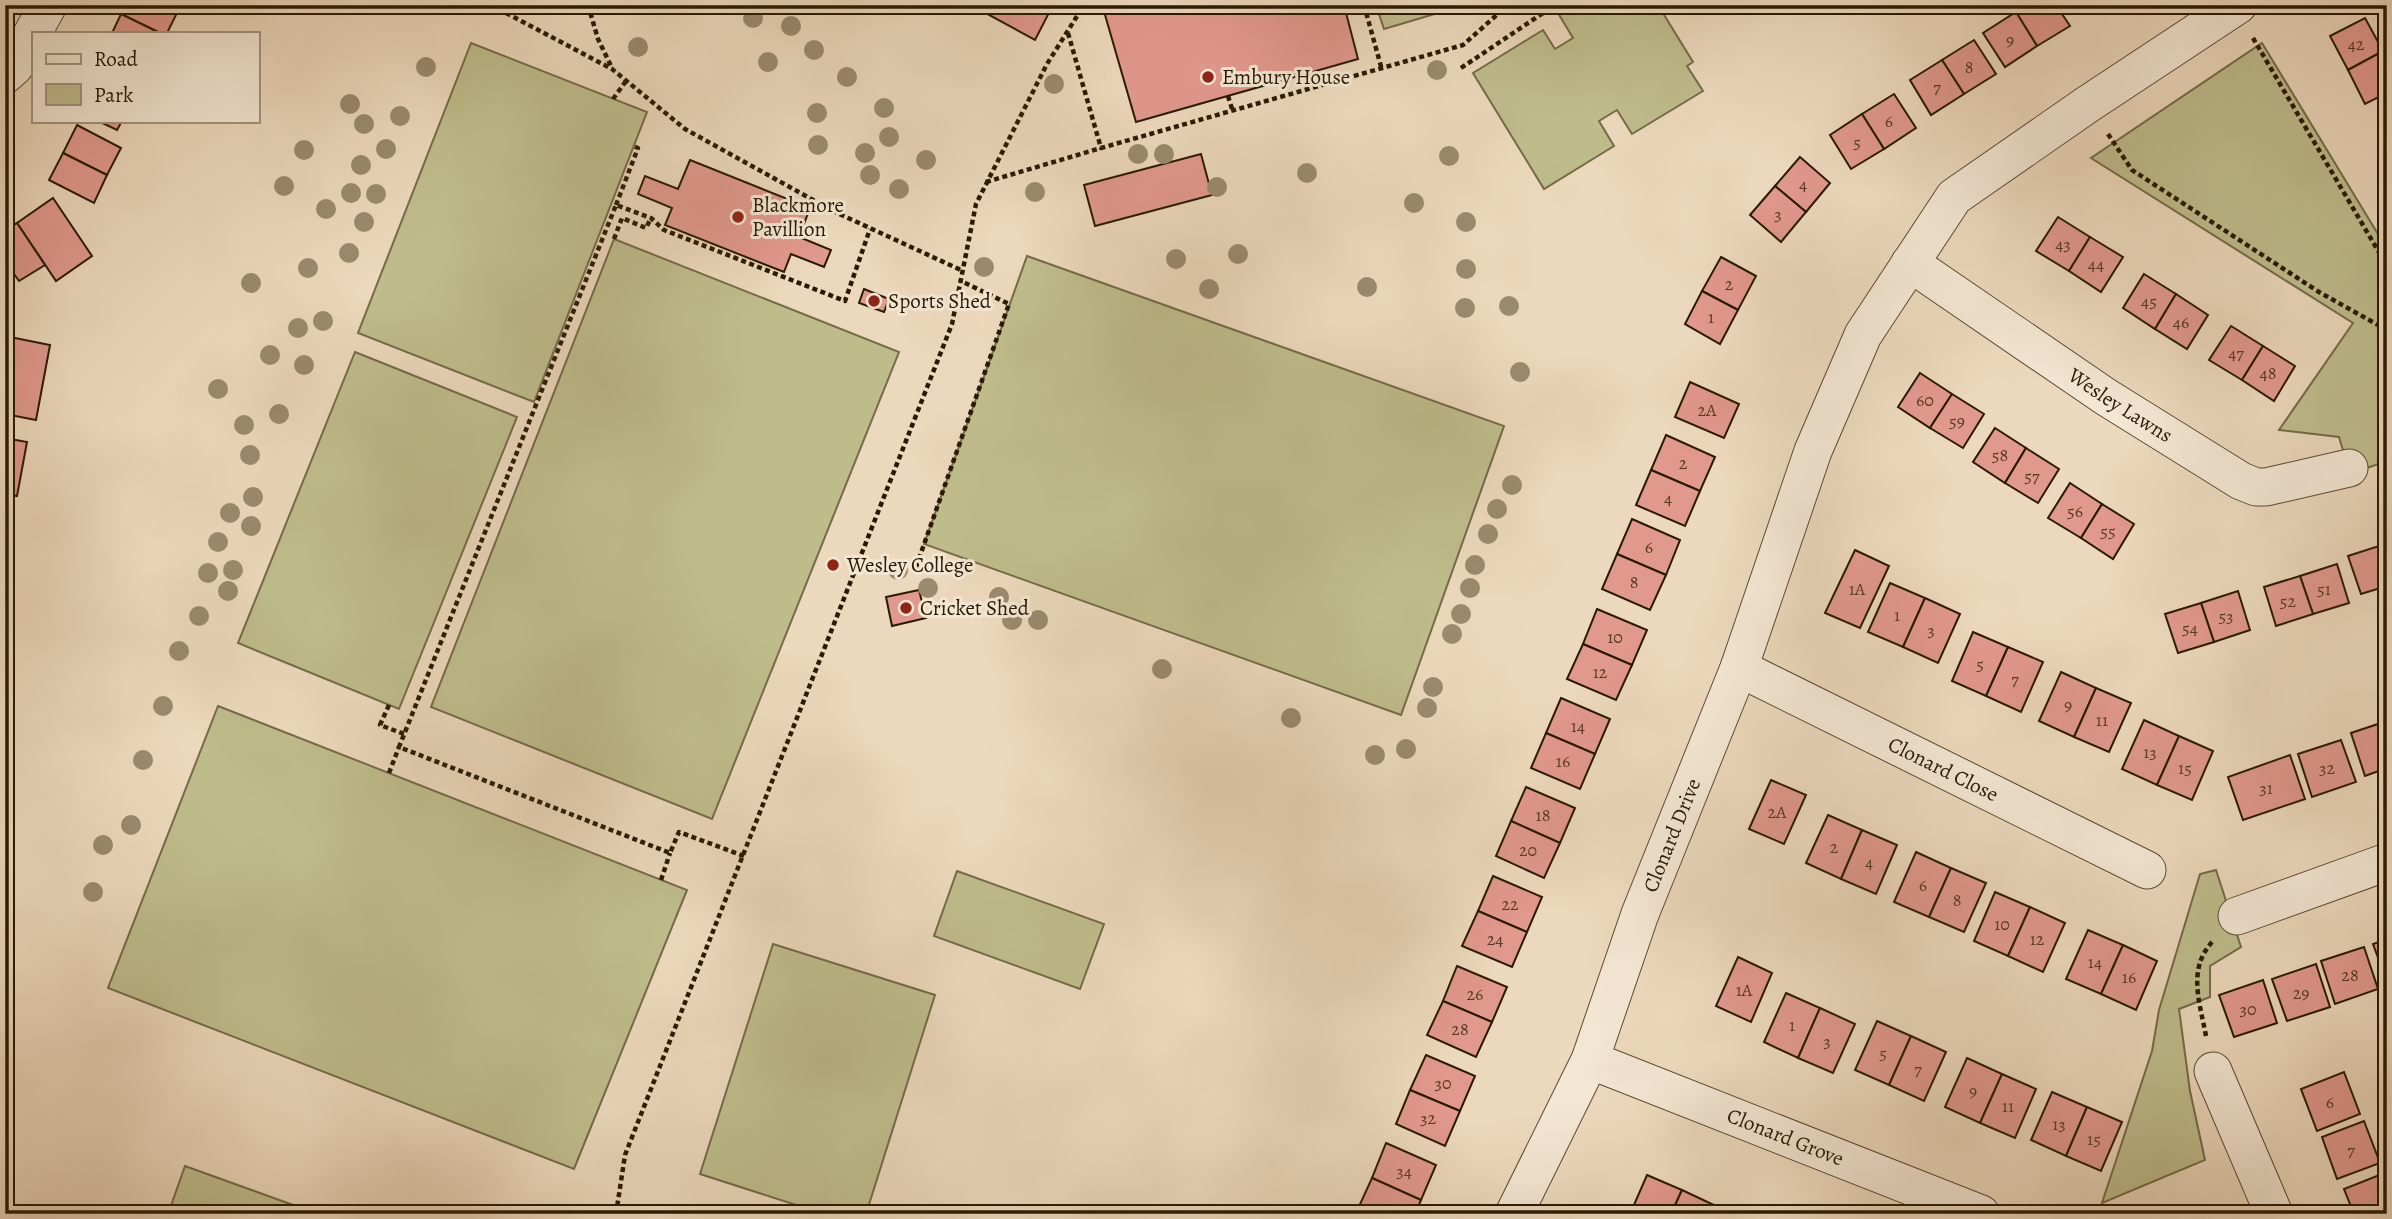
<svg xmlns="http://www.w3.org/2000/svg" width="2392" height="1219" viewBox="0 0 2392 1219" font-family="Alegreya,serif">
<rect width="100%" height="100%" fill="#ecd8bc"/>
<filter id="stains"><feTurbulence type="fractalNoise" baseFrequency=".00286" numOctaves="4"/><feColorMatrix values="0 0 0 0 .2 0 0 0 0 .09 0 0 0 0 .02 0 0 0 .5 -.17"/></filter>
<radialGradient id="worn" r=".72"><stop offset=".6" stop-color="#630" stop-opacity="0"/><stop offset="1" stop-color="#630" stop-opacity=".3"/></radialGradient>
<g fill="#bfbc8c" stroke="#746b48" stroke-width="2">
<path d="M1376,5h89l-81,24z"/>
<path d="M1569,5h89l35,57 -6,4 16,25 -71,43 -15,-24 -18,11 15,25 -70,43 -71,-116 70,-43 12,19 18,-11 -15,-25z"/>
<path d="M471,43l176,69 -113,290 -176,-69z"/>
<path d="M2262,43l125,206v212l-37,13 -11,-37 -60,-7 74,-107 -262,-165z"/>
<path d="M614,239l285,113 -187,467 -281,-112z"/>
<path d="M1027,256l477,170 -103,289 -477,-171z"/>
<path d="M355,352l162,65 -118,292 -161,-66z"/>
<path d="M218,706l469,184 -113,279 -466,-181z"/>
<path d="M2216,870l25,77 -31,19v31l-31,12 11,82 15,69 -103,43 50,-152 7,-41 41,-136z"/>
<path d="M957,871l147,53 -24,65 -146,-53z"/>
<path d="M773,944l162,51 -69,219h-42l-124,-40z"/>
<path d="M185,1166l133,48h-150z"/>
</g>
<g fill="#e1988d" stroke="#291a05" stroke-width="2">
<path d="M125,5h47l7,4 -12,24h-7l-39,-19z"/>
<path d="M971,5h82l-18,35z"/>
<path d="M1112,5h232l14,54 -222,63 -33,-114z"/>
<path d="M2027,5h29l14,21 -33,20 -21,-34z"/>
<path d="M2016,12l21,34 -32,21 -22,-34z"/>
<path d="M121,14l39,19h-48z"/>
<path d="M2365,18l18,33 -35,19 -18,-34z"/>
<path d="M1974,40l22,34 -32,20 -22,-34z"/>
<path d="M2383,51l4,7v35l-22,11 -17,-34z"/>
<path d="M1942,60l22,34 -33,21 -21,-35z"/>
<path d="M1894,94l22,34 -32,21 -22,-35z"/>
<path d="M1862,114l22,35 -33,20 -21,-34z"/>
<path d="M98,121h24l-5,9z"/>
<path d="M77,125l44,23 -14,27 -44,-22z"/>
<path d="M63,153l44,22 -13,28 -45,-23z"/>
<path d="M1201,154l11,41 -117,31 -11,-41z"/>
<path d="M1800,157l30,26 -24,29 -31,-26z"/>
<path d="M690,160l120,48 -11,29 32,13 -7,17 -33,-13 -7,18 -119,-47 7,-17 -34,-14 7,-18 33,13z"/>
<path d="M1775,186l31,26 -25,30 -31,-27z"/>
<path d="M53,198l39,58 -36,25 -39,-58z"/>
<path d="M2058,217l32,20 -21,34 -33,-20z"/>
<path d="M17,223l28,42 -26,16 -14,-20v-30z"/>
<path d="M2090,237l33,20 -22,35 -32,-21z"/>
<path d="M1721,257l35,19 -18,34 -36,-19z"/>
<path d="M2144,274l32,20 -21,35 -32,-21z"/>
<path d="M864,289l25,10 -5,13 -25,-9z"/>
<path d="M1702,291l36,19 -18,34 -35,-20z"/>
<path d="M2176,294l32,21 -21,34 -32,-20z"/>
<path d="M2231,326l32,20 -21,34 -33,-20z"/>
<path d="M5,336l45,9 -14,75 -31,-6z"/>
<path d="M2263,346l32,20 -21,35 -32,-21z"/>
<path d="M1920,373l32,21 -22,34 -32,-21z"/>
<path d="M1690,382l49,22 -15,34 -49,-21z"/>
<path d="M1952,394l32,20 -21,34 -33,-20z"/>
<path d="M1995,428l31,20 -21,35 -32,-21z"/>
<path d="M1666,435l49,22 -15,34 -49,-21z"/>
<path d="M5,438l22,4 -10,54 -12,-2z"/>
<path d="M2026,448l33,21 -21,34 -33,-20z"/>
<path d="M1651,470l49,21 -15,35 -49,-21z"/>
<path d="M2070,483l32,21 -21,34 -33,-20z"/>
<path d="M2102,504l32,20 -21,35 -32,-21z"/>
<path d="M5,514l5,1 -5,23z"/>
<path d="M1632,519l48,21 -14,35 -49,-21z"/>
<path d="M2385,544l2,42 -26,8 -13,-38z"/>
<path d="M1855,550l34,16 -29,62 -35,-15z"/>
<path d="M1617,554l49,21 -16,35 -48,-21z"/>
<path d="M2337,564l12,39 -36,11 -13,-38z"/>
<path d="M2300,576l13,38 -37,12 -12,-39z"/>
<path d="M1890,583l35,15 -22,49 -35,-15z"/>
<path d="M919,590l7,28 -34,8 -6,-29z"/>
<path d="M2238,591l12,39 -36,12 -13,-39z"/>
<path d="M1925,598l35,16 -22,49 -35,-16z"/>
<path d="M2201,603l13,39 -36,11 -13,-39z"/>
<path d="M1597,609l50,21 -15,35 -49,-21z"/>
<path d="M1973,632l35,15 -22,49 -34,-15z"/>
<path d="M1583,644l49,21 -16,35 -49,-21z"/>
<path d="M2008,647l35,15 -22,50 -35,-16z"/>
<path d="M2061,672l35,16 -22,49 -35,-16z"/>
<path d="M2096,688l35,15 -22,49 -35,-15z"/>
<path d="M1561,698l49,21 -15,35 -49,-21z"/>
<path d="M2144,720l35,16 -22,49 -35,-16z"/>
<path d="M2387,721v47l-22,8 -14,-43z"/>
<path d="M1546,733l49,21 -15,35 -49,-21z"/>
<path d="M2179,736l34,15 -21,49 -35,-15z"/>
<path d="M2341,740l15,42 -44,15 -14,-43z"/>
<path d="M2290,755l15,44 -62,21 -15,-43z"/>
<path d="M1771,780l35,15 -22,49 -35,-15z"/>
<path d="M1526,787l49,21 -15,35 -49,-22z"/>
<path d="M1828,815l34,15 -21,49 -35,-16z"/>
<path d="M1511,821l49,22 -16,35 -48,-22z"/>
<path d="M1862,830l35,15 -21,49 -35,-15z"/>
<path d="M1916,852l35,16 -22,49 -35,-15z"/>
<path d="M1951,868l35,15 -22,49 -35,-15z"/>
<path d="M1493,876l49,21 -15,35 -49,-21z"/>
<path d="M1995,892l35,15 -22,49 -34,-15z"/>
<path d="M2030,907l35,16 -22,49 -35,-16z"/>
<path d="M1478,911l49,21 -15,35 -50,-21z"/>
<path d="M2088,930l35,15 -22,49 -35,-15z"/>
<path d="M2387,939v43l-14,-38z"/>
<path d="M2123,945l34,16 -21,49 -35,-16z"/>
<path d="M2364,947l14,42 -43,15 -14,-43z"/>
<path d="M1738,957l34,16 -21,49 -35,-16z"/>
<path d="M2316,964l14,43 -43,14 -15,-42z"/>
<path d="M1457,966l50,21 -15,35 -49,-21z"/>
<path d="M2263,980l14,43 -43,14 -15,-42z"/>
<path d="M1786,993l34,15 -22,50 -34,-16z"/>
<path d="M1443,1001l49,21 -16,35 -49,-22z"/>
<path d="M1820,1008l35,16 -22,49 -35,-15z"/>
<path d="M1877,1021l34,15 -22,49 -34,-15z"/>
<path d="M1911,1036l35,16 -22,49 -35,-16z"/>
<path d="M1426,1055l49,21 -15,35 -50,-21z"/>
<path d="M1967,1058l35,16 -22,49 -35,-16z"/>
<path d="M2344,1072l16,42 -43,17 -16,-42z"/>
<path d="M2002,1074l34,15 -21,49 -35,-15z"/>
<path d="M1410,1090l50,21 -15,35 -49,-22z"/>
<path d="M2052,1092l35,15 -21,49 -35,-16z"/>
<path d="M2087,1107l35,15 -21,49 -35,-15z"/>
<path d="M2364,1121l16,42 -43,16 -15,-42z"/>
<path d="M1386,1143l50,22 -15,35 -49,-22z"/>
<path d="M2387,1172v42h-33l-10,-25z"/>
<path d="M1647,1175l35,15 -11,24h-41z"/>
<path d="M1372,1178l49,22 -6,14 -59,-1z"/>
<path d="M1682,1190l34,16 -4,8h-41z"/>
</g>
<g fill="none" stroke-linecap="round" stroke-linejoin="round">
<g stroke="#5a4a33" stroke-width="39">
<g id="minor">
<path d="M5,75l9,-8 34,-62"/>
<path id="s1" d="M1910,263l196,134 135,84 15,6h10l83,-19"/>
<path id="s2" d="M1739,668l408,202"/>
<path d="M2237,916l150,-54"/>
<path id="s3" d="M1590,1060l391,154"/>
<path d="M2213,1071l61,143"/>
<path id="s4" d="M1514,1214l76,-154 50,-146 99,-246 74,-217 50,-116 91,-138 134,-93 150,-99"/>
</g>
</g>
<g stroke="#291a05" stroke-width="4.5" stroke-dasharray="5 3.5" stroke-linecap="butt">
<path d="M491,5l121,64 73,60 148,82 130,60"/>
<path d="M588,5l10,34 14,29"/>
<path d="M1364,5l18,65"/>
<path d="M1068,33l33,115 362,-103 45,-40"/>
<path d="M2253,38l134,228"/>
<path d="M1461,68l94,-63"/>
<path d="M1228,96l5,16"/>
<path d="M613,99l13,-18"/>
<path d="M2108,134l24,36 187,122 68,38"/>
<path d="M986,182l115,-34"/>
<path d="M616,205l22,-57 -5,-2"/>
<path d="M614,239l8,-21 24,10 5,-10"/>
<path d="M916,567l93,-263 -48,-23"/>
<path d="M389,705l-9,20 24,9"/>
<path d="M389,773l10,-26"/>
<path d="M744,856l-65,-24 -9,21 -271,-106 217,-542 35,13 13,12 181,71 25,-72"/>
<path d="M661,880l9,-27"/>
<path d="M2206,1036c-6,-33 -19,-66 6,-94"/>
<path d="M616,1214l9,-59 327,-831 24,-120 71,-140 37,-59"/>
</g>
<use href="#minor" stroke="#f3e6d3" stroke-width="37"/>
</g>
<g fill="#9a8a6e">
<circle cx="753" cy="18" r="10"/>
<circle cx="791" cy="26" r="10"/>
<circle cx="638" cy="47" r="10"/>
<circle cx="814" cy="50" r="10"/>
<circle cx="768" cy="62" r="10"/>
<circle cx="426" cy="67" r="10"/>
<circle cx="1437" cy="70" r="10"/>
<circle cx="847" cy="77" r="10"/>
<circle cx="1054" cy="84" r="10"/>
<circle cx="350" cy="104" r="10"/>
<circle cx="884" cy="108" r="10"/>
<circle cx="817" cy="113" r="10"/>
<circle cx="400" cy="116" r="10"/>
<circle cx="364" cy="124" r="10"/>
<circle cx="889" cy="137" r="10"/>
<circle cx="818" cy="145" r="10"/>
<circle cx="386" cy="149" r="10"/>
<circle cx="304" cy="150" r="10"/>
<circle cx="865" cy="153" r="10"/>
<circle cx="1138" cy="154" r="10"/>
<circle cx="1164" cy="154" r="10"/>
<circle cx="1449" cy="156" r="10"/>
<circle cx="926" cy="160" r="10"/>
<circle cx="361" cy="165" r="10"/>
<circle cx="1307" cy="173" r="10"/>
<circle cx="870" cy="175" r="10"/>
<circle cx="284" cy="186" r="10"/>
<circle cx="1217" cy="187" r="10"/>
<circle cx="899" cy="189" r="10"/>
<circle cx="1035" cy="192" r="10"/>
<circle cx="351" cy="193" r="10"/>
<circle cx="376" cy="194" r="10"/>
<circle cx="1414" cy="203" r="10"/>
<circle cx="326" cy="209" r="10"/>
<circle cx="364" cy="222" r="10"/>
<circle cx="1466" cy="222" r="10"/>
<circle cx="349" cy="253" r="10"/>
<circle cx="1238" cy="254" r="10"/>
<circle cx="1176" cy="259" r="10"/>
<circle cx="984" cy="267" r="10"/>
<circle cx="308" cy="268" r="10"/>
<circle cx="1466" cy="269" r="10"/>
<circle cx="251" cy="283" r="10"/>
<circle cx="1367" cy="287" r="10"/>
<circle cx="1209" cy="289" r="10"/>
<circle cx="1509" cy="306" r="10"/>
<circle cx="1465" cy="308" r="10"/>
<circle cx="323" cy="321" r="10"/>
<circle cx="298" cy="328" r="10"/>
<circle cx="270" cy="355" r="10"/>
<circle cx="304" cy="365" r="10"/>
<circle cx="1520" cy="372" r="10"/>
<circle cx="218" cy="389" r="10"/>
<circle cx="279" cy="414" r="10"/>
<circle cx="244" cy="425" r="10"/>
<circle cx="250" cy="455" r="10"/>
<circle cx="1512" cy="485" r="10"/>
<circle cx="253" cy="497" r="10"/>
<circle cx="1497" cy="509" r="10"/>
<circle cx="230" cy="513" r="10"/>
<circle cx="251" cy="526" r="10"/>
<circle cx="1488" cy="534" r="10"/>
<circle cx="218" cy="542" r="10"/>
<circle cx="1475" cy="565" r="10"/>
<circle cx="233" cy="570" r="10"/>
<circle cx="898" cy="570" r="10"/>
<circle cx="208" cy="573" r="10"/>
<circle cx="928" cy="588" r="10"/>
<circle cx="1470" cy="588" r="10"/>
<circle cx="228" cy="591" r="10"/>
<circle cx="999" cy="597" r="10"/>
<circle cx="1461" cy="614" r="10"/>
<circle cx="199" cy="616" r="10"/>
<circle cx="1012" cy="620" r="10"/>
<circle cx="1038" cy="620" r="10"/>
<circle cx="1452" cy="634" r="10"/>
<circle cx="179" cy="651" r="10"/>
<circle cx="1162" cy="669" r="10"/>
<circle cx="1433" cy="687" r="10"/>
<circle cx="163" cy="706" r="10"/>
<circle cx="1427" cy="708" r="10"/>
<circle cx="1291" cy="718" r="10"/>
<circle cx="1406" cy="749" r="10"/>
<circle cx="1375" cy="755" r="10"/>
<circle cx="143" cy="760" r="10"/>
<circle cx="131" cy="825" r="10"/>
<circle cx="103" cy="845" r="10"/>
<circle cx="93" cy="892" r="10"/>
</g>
<g fill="#8f2418" stroke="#f3e6d3" stroke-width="2.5">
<circle cx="1208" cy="77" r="7"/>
<circle cx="738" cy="217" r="7"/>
<circle cx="874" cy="301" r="7"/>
<circle cx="833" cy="565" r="7"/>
<circle cx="906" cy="608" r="7"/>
</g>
<g text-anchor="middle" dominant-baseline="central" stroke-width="6" stroke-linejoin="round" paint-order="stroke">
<g font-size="18" fill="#573a27">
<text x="2010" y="40">9</text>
<text x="2356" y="44">42</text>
<text x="1969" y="67">8</text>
<text x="1937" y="87">7</text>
<text x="1889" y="121">6</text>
<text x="1857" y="142">5</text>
<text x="1803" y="184">4</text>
<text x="1778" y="214">3</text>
<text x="2063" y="244">43</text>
<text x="2096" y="264">44</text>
<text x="1729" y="284">2</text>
<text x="2149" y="301">45</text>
<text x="1711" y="317">1</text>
<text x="2181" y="322">46</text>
<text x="2236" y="353">47</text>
<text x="2268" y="373">48</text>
<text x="1925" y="400">60</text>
<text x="1707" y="410">2A</text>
<text x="1957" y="421">59</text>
<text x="2000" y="455">58</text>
<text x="1683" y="463">2</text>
<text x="2032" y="476">57</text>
<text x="1668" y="498">4</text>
<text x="2075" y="511">56</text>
<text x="2108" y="531">55</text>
<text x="1649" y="547">6</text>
<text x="1634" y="582">8</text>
<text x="1857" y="589">1A</text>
<text x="2324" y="589">51</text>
<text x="2288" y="601">52</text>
<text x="1897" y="615">1</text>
<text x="2226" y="616">53</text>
<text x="2190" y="628">54</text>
<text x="1931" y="630">3</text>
<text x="1615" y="637">10</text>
<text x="1980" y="664">5</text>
<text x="1600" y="672">12</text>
<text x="2015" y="679">7</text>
<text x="2068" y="705">9</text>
<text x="2102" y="720">11</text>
<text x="1578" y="726">14</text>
<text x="2150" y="752">13</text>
<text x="1563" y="761">16</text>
<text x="2185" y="768">15</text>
<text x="2327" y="768">32</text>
<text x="2266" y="788">31</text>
<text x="1777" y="812">2A</text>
<text x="1543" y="815">18</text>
<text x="1834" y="847">2</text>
<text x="1528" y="850">20</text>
<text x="1869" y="862">4</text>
<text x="1923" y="885">6</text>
<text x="1957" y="900">8</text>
<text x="1510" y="904">22</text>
<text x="2002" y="924">10</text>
<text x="1495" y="939">24</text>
<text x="2037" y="939">12</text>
<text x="2095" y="962">14</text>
<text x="2350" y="975">28</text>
<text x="2129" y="977">16</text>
<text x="1744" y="990">1A</text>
<text x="2301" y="993">29</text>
<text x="1475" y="994">26</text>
<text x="2248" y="1009">30</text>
<text x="1792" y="1025">1</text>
<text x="1460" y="1029">28</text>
<text x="1827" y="1041">3</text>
<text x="1883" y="1053">5</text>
<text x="1918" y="1069">7</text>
<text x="1443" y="1083">30</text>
<text x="1973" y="1091">9</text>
<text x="2330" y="1102">6</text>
<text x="2008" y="1106">11</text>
<text x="1428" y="1118">32</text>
<text x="2059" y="1124">13</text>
<text x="2094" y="1139">15</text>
<text x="2351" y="1150">7</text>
<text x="1404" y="1171">34</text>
</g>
<g font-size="21" fill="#291a05" stroke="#f3e6d3" text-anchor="start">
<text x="1222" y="77">Embury House</text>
<text x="752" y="205">Blackmore<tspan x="752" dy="24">Pavillion</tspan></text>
<text x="888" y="301">Sports Shed</text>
<text x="847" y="565">Wesley College</text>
<text x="920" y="608">Cricket Shed</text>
</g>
<g font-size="21" fill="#291a05" stroke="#f3e6d3">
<text stroke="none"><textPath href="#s1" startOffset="254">Wesley Lawns</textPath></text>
<text stroke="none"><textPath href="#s2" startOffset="228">Clonard Close</textPath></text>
<text stroke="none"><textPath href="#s4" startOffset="411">Clonard Drive</textPath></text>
<text stroke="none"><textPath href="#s3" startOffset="210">Clonard Grove</textPath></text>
</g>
</g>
<rect width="2392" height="1219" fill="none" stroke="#ecd8bc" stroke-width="28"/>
<rect x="7" y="7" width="2378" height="1205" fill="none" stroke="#291a05" stroke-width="3.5"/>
<rect x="14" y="14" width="2364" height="1191" fill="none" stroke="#291a05" stroke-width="2"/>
<rect x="32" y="32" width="228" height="91" fill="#f3e6d3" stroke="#a29481" stroke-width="2"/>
<rect x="46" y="54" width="35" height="10" fill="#f3e6d3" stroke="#a29481" stroke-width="2"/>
<text x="94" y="66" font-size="21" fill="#291a05">Road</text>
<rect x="46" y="84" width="35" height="21" fill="#bfbc8c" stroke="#a29481" stroke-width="2"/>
<text x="94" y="102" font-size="21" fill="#291a05">Park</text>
<rect width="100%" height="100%" filter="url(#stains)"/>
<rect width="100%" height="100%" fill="url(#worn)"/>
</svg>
